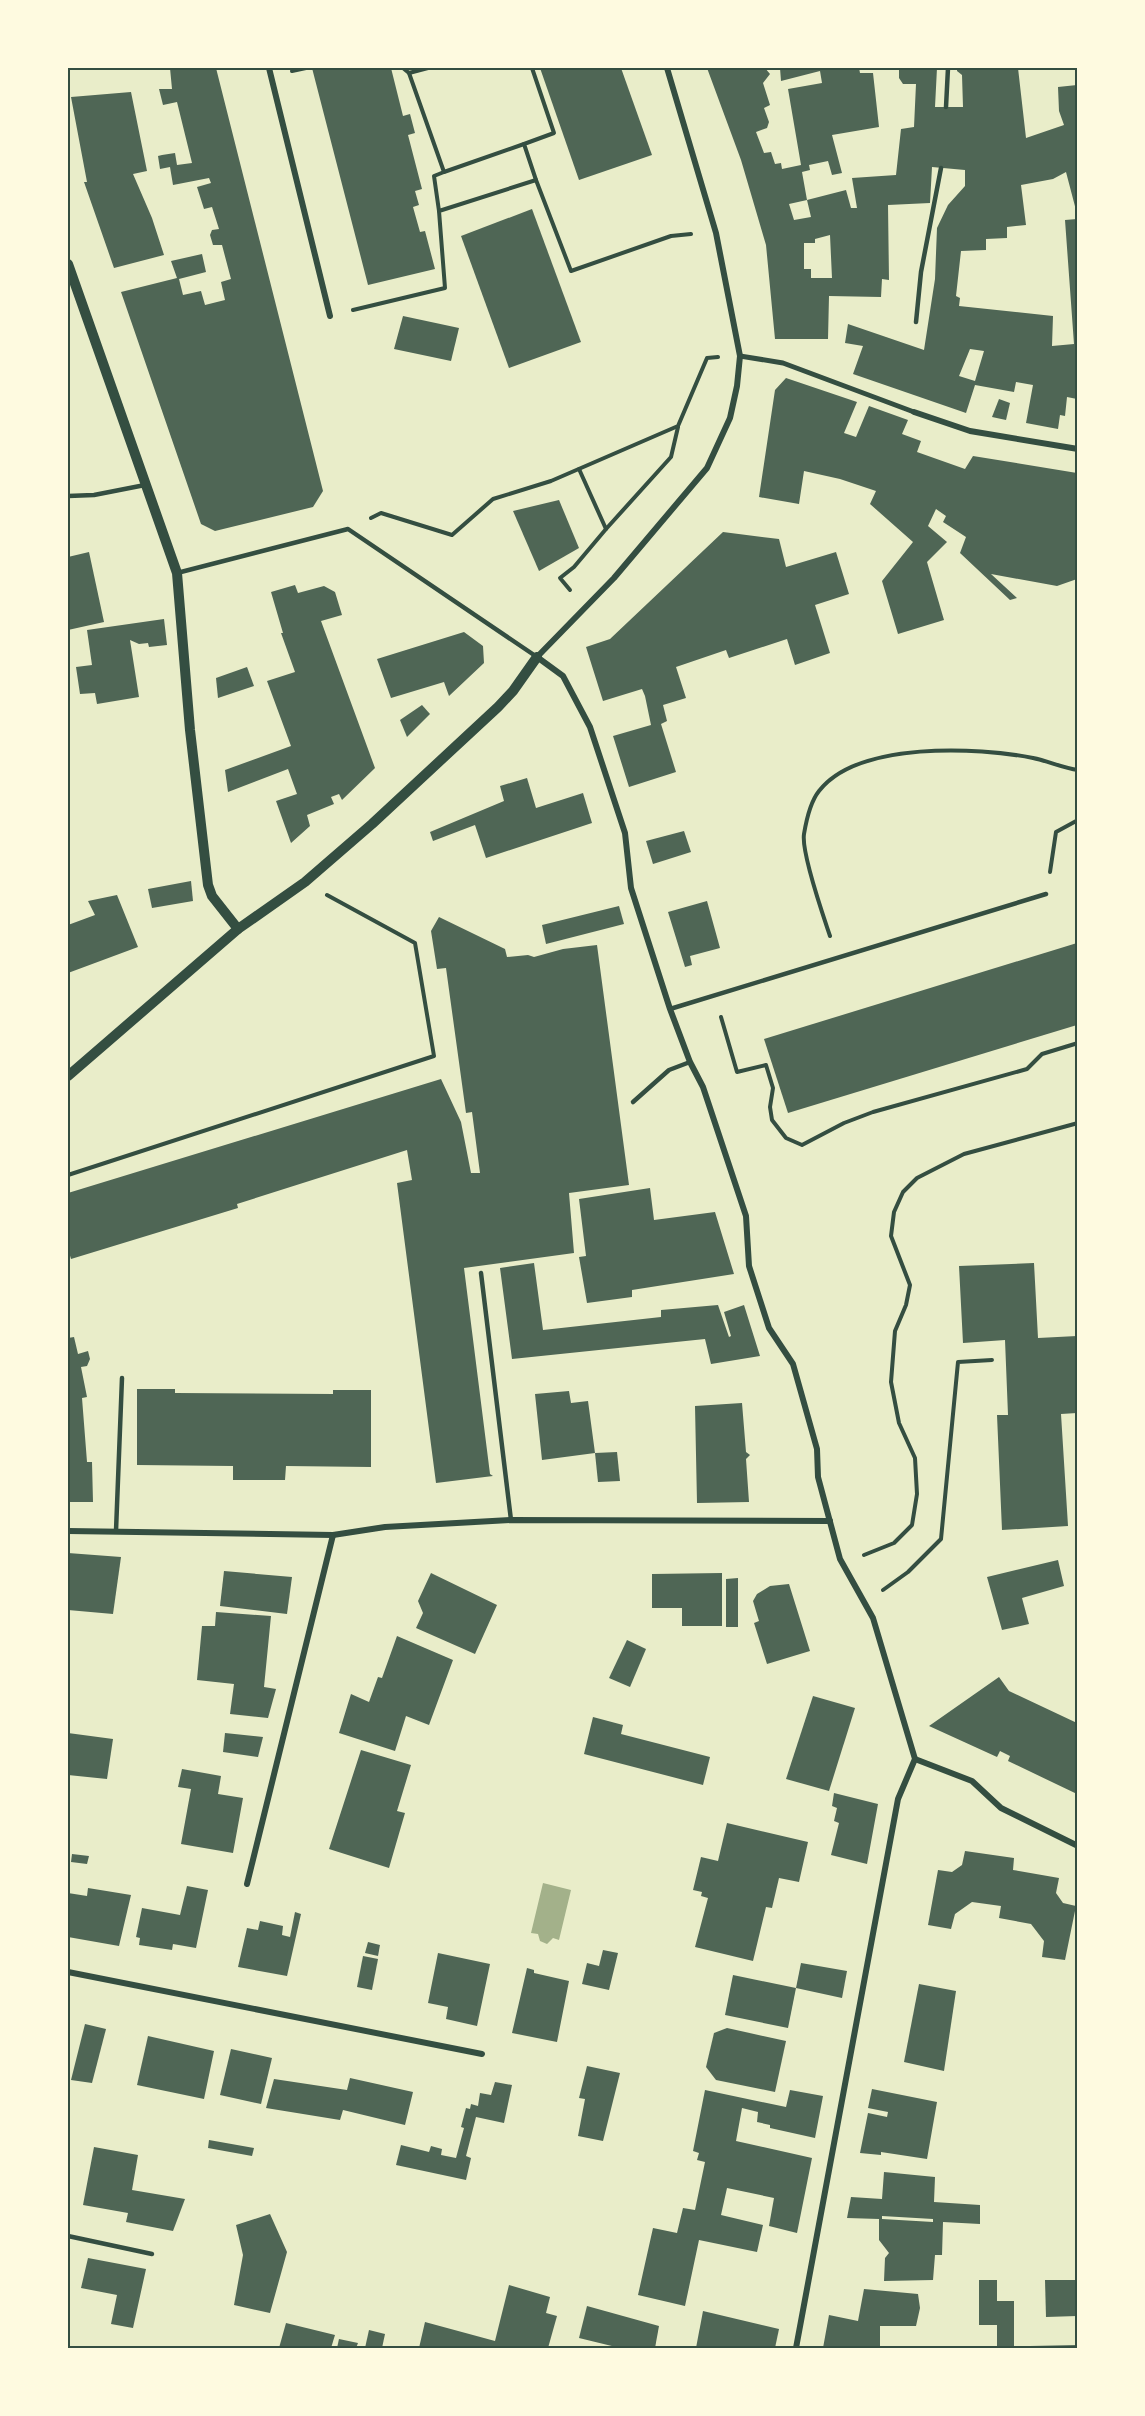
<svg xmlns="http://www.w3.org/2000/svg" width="1145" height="2416" viewBox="0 0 1145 2416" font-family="Manrope,sans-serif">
<rect width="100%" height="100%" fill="#e9edc9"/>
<path fill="#a3b18a" d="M543,1883l28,7 -12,50 -6,-2 -6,6 -7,-3 -2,-7 -7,-1z"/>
<g fill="#4f6655" fill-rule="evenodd">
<path d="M170,68h46l107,423 -10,16 -98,24 -14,-7 -80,-232 56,-14 -6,-17 31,-7 4,18 -27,7 4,16 18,-4 4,14 20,-5 -4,-18 10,-3 -9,-34h-9l-3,-10 2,-5 7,-1 -7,-22 -8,2 -7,-22 14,-4 -2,-5 -36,7 -3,-18 -10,2 -2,-13 4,-1 13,-2 2,12 15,-2 -15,-61 -14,3 -4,-16h13z"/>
<path d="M312,68h79l12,48 7,-2 5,19 -7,2 14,54 -7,2 4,14 -6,2 7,25 5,-1 10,38 -67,16z"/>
<path d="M540,68h81l31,87 -73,25z"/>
<path d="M707,68h58l5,6 -7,9 7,22 -6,3 5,14 -2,6 -11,4 8,21 7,-1 4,12 6,-1 1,6 19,-4 -13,-76 34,-6 -2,-12 -39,10 -1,-13h59v2l20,-2 1,5h13l6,54 -47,8 10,38 -10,2 -4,-14 -19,4 1,5 -8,2 5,28 39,-10 5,18h6l-5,-30 44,-3 5,-46 13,-2 2,-43h-13l-4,-6v-10h38l-2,39h28l-1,-32 -5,-4v-3h61l8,70 38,-13 -5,-14 -1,-24 19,-2v129l-11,-42 -13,7 -32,6 5,40 -19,2v11l-21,1v11l-25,1 -5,45 4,2 -1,8 94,10 -1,30 22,-2 -9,-124 12,-1v180l-10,-2 -2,19 -5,-1 -2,14 -32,-6 7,-38 -17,-3 -2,10 -39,-7 -9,28 -113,-39 10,-28 -18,-3 3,-19 76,26 11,-71 2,-51 11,-23 17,-19v-16l-33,-3 -2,36 -42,2 1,75 -7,-1 -1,18 -52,-1 -1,43h-53l-9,-94 -25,-85zM807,200l4,17 -17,3 -5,-16zM830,235l2,43h-21v-9h-7v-26h11v-4zM970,349l14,2 -9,30 -16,-5z"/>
<path d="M131,92l16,79 -14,3 19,44 12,37 -50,13 -30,-86h3l-16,-85z"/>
<path d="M532,209l49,133 -72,26 -48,-132z"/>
<path d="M403,316l56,12 -8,33 -57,-12z"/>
<path d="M786,378l71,24 -13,31 12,4 13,-31 39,14 -6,14 19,7 -4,11 48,17 8,-13 104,17v106l-20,7 -66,-12 26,24 -7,2 -50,-47 6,-16 -23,-15 3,-6 -10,-7 -8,17 19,16 -20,20 17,58 -46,14 -16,-53 31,-39 -43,-38 6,-13 -36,-12 -36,-8 -5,33 -40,-7 16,-107z"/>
<path d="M999,399l11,4 -4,17 -14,-3z"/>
<path d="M559,500l20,48 -40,23 -26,-60z"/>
<path d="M723,532l56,7 7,28 50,-15 13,42 -34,11 15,48 -35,12 -8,-26 -58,19 -3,-8 -50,17 10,31 -23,7 4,16 -6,3 15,48 -47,15 -16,-51 38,-11 -6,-29 -3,-7 -39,12 -17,-54 24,-8z"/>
<path d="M89,552l15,70 -36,8v-73z"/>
<path d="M295,585l3,8 26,-7 11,6 7,23 -21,6 54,147 -33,32 -3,-6 -8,3 3,7 -27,11 3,11 -19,17 -15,-42 21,-7 -9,-25 -60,23 -3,-22 66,-24 -24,-65 28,-9 -14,-39h2l-12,-41z"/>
<path d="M164,619l3,26 -18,2 -1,-4 -9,1 -9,-4 9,57 -42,7 -2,-11 -15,1 -4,-27 16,-2 -5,-35z"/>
<path d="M464,632l19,14 1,17 -35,33 -5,-14 -53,16 -14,-39z"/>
<path d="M247,667l7,19 -36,12 -2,-20z"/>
<path d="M422,705l8,9 -23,23 -7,-17z"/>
<path d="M527,778l9,30 47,-15 9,30 -106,35 -11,-33 -42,16 -3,-9 74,-31 -4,-15z"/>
<path d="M684,831l7,21 -38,12 -7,-23z"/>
<path d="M191,881l2,20 -41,7 -4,-19z"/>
<path d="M117,895l21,52 -70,26v-48l27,-10 -7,-14z"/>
<path d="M707,901l13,47 -30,8 2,9 -7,2 -17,-55z"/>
<path d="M619,906l5,18 -78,20 -4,-19z"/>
<path d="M439,917l66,32 2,8 21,-2 6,2 29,-8 34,-4 32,240 -60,8 5,60 -110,15 26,206 3,2 -57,7 -39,-300 15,-3 -5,-30 -170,54 1,4 -167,51 -3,-10v-56l373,-114 20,43 10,51h9l-8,-61 -6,1 -20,-145 -9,1 -6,-38z"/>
<path d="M1077,943v82l-289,88 -24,-74z"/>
<path d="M650,1188l4,32 61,-8 19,62 -102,16v7l-45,6 -8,-46 7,-1 -7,-57z"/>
<path d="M534,1263l9,67 118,-13v-7l57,-5 11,32 2,-1 -7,-24 20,-7 16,51 -49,8 -6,-25 -193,20 -12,-91z"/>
<path d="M1034,1263l4,75 39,-2v77l-16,1 7,112 -66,4 -5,-115h11l-3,-75 -42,3 -4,-77z"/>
<path d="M74,1337l4,17 10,-3 2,8 -3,7 -6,1 6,30 -5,1 5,64h5l1,40h-25v-164z"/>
<path d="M137,1389h38v4l158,1v-4h38v77l-85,-1 -1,14h-52v-14l-96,-1z"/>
<path d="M569,1391l2,12 17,-2 7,52 -53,7 -7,-66z"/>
<path d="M742,1403l4,49 4,3 -4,4 3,43 -52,1 -2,-97z"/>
<path d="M617,1452l3,29 -22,1 -3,-29z"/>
<path d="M68,1553l53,4 -8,57 -45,-4z"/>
<path d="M1058,1560l6,26 -42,12 7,26 -27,6 -15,-53z"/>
<path d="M224,1571l68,6 -5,37 -67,-8z"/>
<path d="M431,1573l66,32 -22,49 -59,-26 7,-15 -5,-12z"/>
<path d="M722,1573v53h-40v-18h-30v-34z"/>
<path d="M738,1578v49h-12v-48z"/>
<path d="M789,1584l21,67 -43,13 -13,-41 5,-2 -6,-20 4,-7 13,-8z"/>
<path d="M216,1612l55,4 -7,71 12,2 -8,29 -38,-4 4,-30 -37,-4 5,-54h13z"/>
<path d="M397,1636l56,24 -24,65 -23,-9 -11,35 -56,-18 12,-39 18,8 9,-25 4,1z"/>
<path d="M627,1640l19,9 -16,38 -21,-9z"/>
<path d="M999,1677l10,14 68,32v71l-69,-33 2,-5 -10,-5 -3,6 -68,-31z"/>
<path d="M813,1696l42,12 -26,83 -43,-12z"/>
<path d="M593,1717l30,8 -2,9 89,23 -7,28 -119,-31z"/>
<path d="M68,1733l45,6 -6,40 -39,-4z"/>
<path d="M225,1733l38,4 -5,20 -35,-5z"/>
<path d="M361,1750l50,15 -14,46 8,2 -16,55 -60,-19z"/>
<path d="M182,1769l39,7 -3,18 25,4 -10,55 -52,-9 10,-55 -13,-2z"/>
<path d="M834,1793l44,11 -11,60 -36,-9 8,-32 -5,-2 3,-13 -5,-2z"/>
<path d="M727,1823l81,19 -9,40 -20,-4 -7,30 -6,-1 -13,54 -58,-14 13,-49 -7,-2 1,-4 -9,-2 8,-33 17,4z"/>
<path d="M965,1851l49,7 -1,12 46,8 -3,15 7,10 13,3 -11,54 -23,-3 2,-16 -13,-17 -32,-6 2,-12 -29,-4 -17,12 -4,15 -23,-4 10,-55 14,2 10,-7z"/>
<path d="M72,1854l17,2 -2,8 -16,-2z"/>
<path d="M187,1886l21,4 -12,58 -23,-4 -1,6 -33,-5 1,-7 -4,-1 6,-29 38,7z"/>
<path d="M88,1888l43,7 -12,51 -51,-9v-44l19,3z"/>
<path d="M295,1912l6,2 -14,62 -49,-9 9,-39 11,2 2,-9 23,5 -1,9 8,2z"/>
<path d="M368,1942l12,3 -2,11 -13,-3z"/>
<path d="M603,1950l15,3 -9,37 -27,-6 5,-21 12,3z"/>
<path d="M438,1953l52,11 -13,62 -31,-7 2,-12 -20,-4z"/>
<path d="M363,1956l15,3 -6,31 -15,-3z"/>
<path d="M801,1963l46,8 -5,27 -46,-10z"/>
<path d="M527,1968l7,2v3l35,8 -12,61 -45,-9z"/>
<path d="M733,1975l63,13 -8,40 -63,-13z"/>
<path d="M919,1984l37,7 -12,80 -40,-9z"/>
<path d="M85,2024l21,5 -14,54 -21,-3z"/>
<path d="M727,2028l59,13 -11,51 -59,-12 -10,-13 8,-34z"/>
<path d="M148,2036l66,15 -10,48 -67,-14z"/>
<path d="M231,2049l41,9 -11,46 -41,-9z"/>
<path d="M587,2066l33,7 -17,68 -25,-5 7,-37 -6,-1z"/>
<path d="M350,2078l63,14 -8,33 -62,-15 -3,10 -74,-12 8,-29 73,11z"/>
<path d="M495,2082l17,3 -8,38 -28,-6 -10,39 5,2 -5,22 -70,-15 5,-20 28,7 2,-6 11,3 -1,6 15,3 8,-30 -3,-1 5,-19 4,1 1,-5 7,2 2,-13 11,2z"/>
<path d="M872,2089l65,13 -10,57 -46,-7v3l-21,-2 8,-40 19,4 1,-5 -20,-4z"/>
<path d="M705,2090l81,17 4,-17 33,6 -8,42 -45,-10v-3l-13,-3 1,-10 -16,-4 -6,33 76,17 -15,75 -28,-7 5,-28 -47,-10 -6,27 42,10 -6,27 -58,-12 -14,66 -47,-11 15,-67 24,5 6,-25 12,2 10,-48 -8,-2 2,-7 -6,-2z"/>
<path d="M209,2140l45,8 -2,8 -44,-8z"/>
<path d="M94,2147l44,8 -6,35 53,9 -12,32 -47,-9 2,-9 -45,-8z"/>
<path d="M884,2172l51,5 -1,25 46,3v19l-37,-2 -1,33h-7l-2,25 -49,1 1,-23 4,-5 -10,-13v-21l-32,-1 4,-21 31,2zM882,2216l51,3v3l-51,-3z"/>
<path d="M270,2214l17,38 -17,61 -36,-8 9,-50 -7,-30z"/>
<path d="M88,2258l58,11 -13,59 -22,-4 6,-29 -36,-7z"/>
<path d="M979,2280h18v21h17v45h-17v-21h-18z"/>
<path d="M1045,2280h32v36l-31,1z"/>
<path d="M509,2285l41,12 -4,16 11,3 -9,32h-129l6,-26 70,19z"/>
<path d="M864,2289l54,5 2,14 -4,18h-36v22h-57l6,-33 29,6z"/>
<path d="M587,2306l72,20 -4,22h-35l-41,-10z"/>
<path d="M703,2311l76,18 -4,19h-79z"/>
<path d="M286,2323l49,12 -4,13h-52z"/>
<path d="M369,2330l16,4 -3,14h-17z"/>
<path d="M339,2339l19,4 -2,5h-19z"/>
<path d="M1077,2345v3h-47v-2z"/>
</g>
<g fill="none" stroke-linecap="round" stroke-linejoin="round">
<g stroke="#344e41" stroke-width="4">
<path d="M403,68l6,5"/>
<path d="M428,68l-19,5 35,99 80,-28"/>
<path d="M532,68l22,65 -30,11 12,36"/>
<path d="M292,71l14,-3"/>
<path d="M439,211l-5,-35 10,-4"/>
<path d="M353,310l92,-22 -6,-77 97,-31 35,91 100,-35 20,-2"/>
<path d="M579,469l27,60 65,-72 7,-30"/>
<path d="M371,518l10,-5 71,22 41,-36 58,-18 127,-55 29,-68 11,-1"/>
<path d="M570,590l-10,-12 14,-11 32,-38"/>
<path d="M1050,872l6,-40 22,-12"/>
<path d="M830,936c-7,-21 -29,-83 -26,-102 2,-12 7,-33 15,-43 39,-50 159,-44 214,-33 15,3 30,10 45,12"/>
<path d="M721,1017l16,55 29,-7 7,23 -3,19 2,13 14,18 16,7 42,-22 29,-11 154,-43 15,-15 36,-11"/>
<path d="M68,1175l366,-119 -19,-113 -88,-48"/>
<path d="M864,1555l30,-12 18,-18 5,-31 -2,-36 -16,-35 -8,-41 4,-51 11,-26 4,-20 -19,-49 3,-24 9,-20 14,-14 47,-24 114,-31"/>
<path d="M883,1590l25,-18 33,-33 17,-177 34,-2"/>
</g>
<g stroke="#344e41" stroke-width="4.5">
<path d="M946,107l2,-39"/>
<path d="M916,322l5,-50 20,-104"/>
<path d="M68,496l26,-1 51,-10"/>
<path d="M177,573l171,-44 189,128"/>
<path d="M670,1009l376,-115"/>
<path d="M633,1102l36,-32 21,-8"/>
<path d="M481,1273l30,247"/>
<path d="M116,1531l6,-153"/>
<path d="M68,2236l84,18"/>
</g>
<path stroke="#344e41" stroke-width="5" d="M740,356l43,7 131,49"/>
<g stroke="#344e41" stroke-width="6">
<path d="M269,68l61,248"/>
<path d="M667,68l49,165 24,123 -3,30 -7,32 -23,50 -93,110 -77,79 26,19 27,51 35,106 6,55 39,121 20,53 13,25 43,129 3,50 20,62 24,36 24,85 1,28 22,82 33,59 42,141 -17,40 -102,549"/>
<path d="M914,412l56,19 108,18"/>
<path d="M68,1531l265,4 52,-8 126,-7 319,1"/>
<path d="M915,1759l57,22 29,27 77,38"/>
<path d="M247,1884l86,-349"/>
<path d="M68,1972l414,82"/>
</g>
<g stroke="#344e41" stroke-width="10">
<path d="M68,264l109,309 13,157 18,155 4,11 26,33"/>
<path d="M68,1076l170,-147 67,-47 67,-58 126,-117 15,-16 24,-34"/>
</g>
</g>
<rect width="1145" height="2416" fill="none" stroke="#fefae0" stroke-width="138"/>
<rect x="69" y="69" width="1007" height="2278" fill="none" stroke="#344e41" stroke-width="2"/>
</svg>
